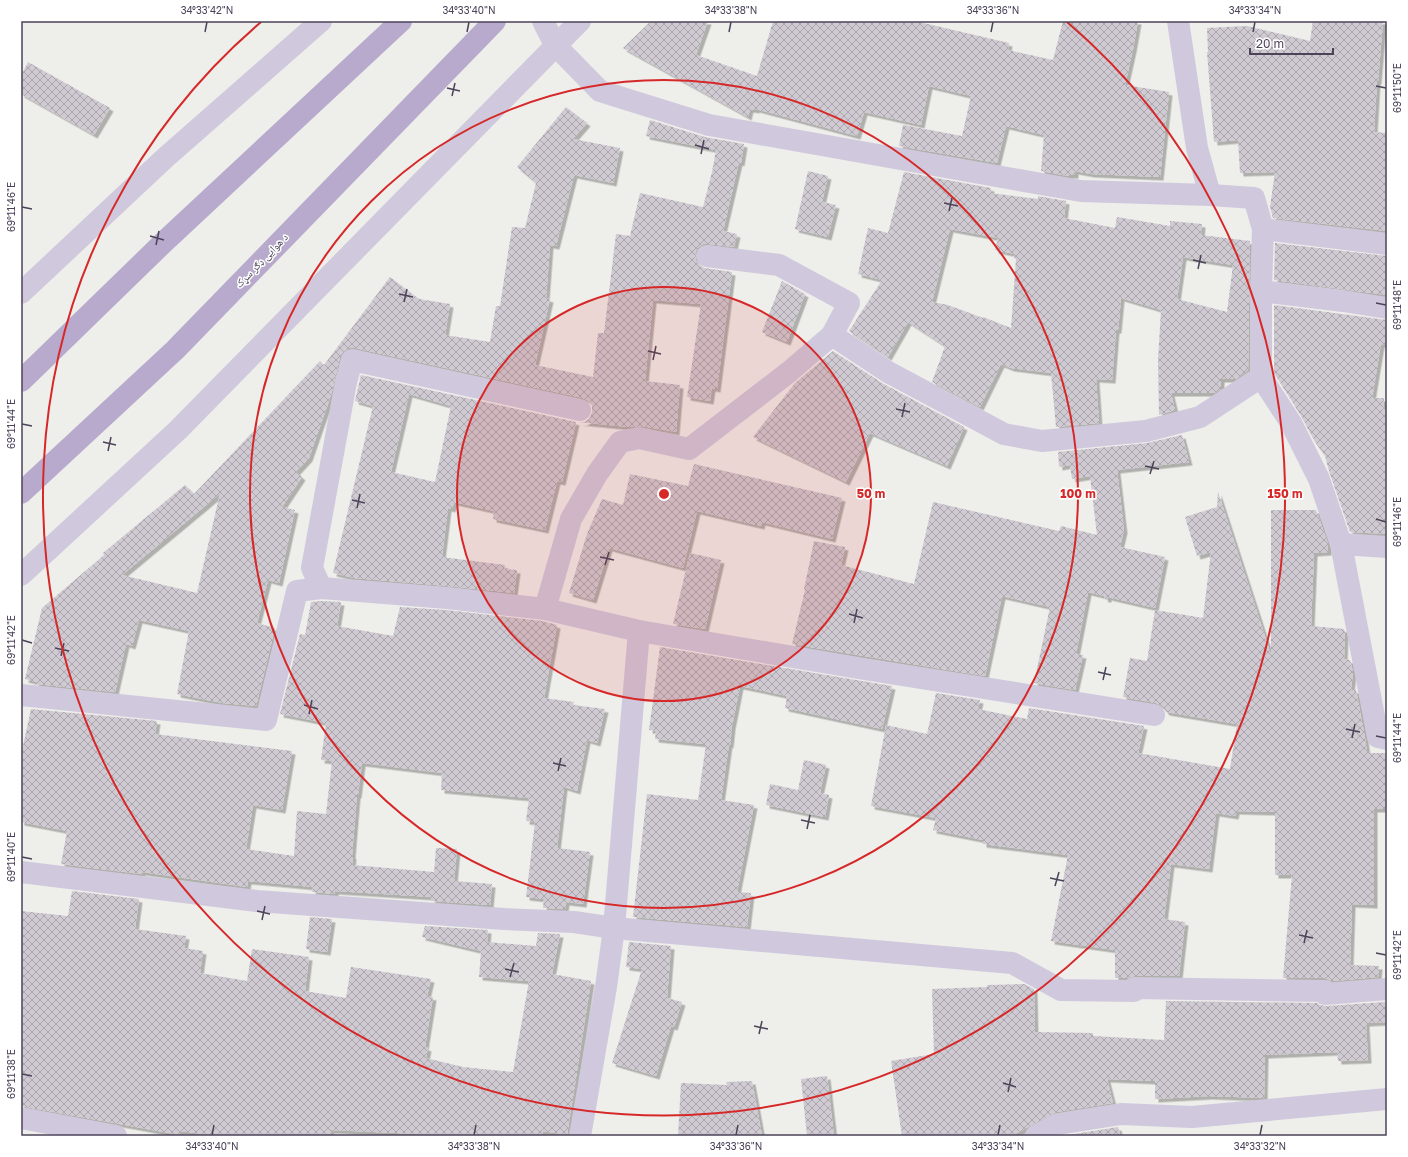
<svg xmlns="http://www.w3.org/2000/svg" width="1408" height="1157" viewBox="0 0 1408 1157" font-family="'Golos Text','Noto Naskh Arabic',sans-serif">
<defs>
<pattern id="building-cross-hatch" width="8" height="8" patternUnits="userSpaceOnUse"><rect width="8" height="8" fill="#d0cbd3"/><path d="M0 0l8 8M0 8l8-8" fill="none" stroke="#aba6ae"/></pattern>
<filter id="shadow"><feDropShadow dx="3.5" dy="3.5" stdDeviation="0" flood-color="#0004"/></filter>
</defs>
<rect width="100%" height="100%" fill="#eeeeeb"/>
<g fill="url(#building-cross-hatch)" fill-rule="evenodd" filter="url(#shadow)">
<path d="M651,21h57l-12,34 61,21 16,-55h142l94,22 -1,7 45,10 10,-39h75l-5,28 -8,36 44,7 -9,85 -69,-3 -16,-3v4h-6l-1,1 -27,-5 3,-36 -38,-9 -9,37 -98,-17 4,-21 59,11 9,-40 -42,-10 -8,39 -57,-13 -7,24 -101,-27v1l-6,-1 -2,8 -125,-69z"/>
<path d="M1313,21h70l-5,60h-1l-3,51 13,1v98l-114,-13 -3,-11 5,-35 -35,1 -2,-33 -24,2 -7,-90h1l-1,-24 40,-2 63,15z"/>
<path d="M28,62l82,46 -16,27 -73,-41v-18z"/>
<path d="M566,107l21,16 -14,16 47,9 -7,35 -39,-8 -18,71 -6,-1 -4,53 4,1 -15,66 58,12 5,-44h6l12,-99 14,2 10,-43 63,14 9,-35 4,-22 -70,-14 4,-16 55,17 39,7 -3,19 -2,-1 -16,69 14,3 -3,13 -25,-3h-6l-6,4 -2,6 1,7 4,5 5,2 27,4 -15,117 -5,-1 -2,13 -23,-4 14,-93 -48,-4 -8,81 35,4 -4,47 -34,-6 -13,1 -51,-5h6l5,-3 3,-7v-6l-3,-5 -6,-3 -228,-50h-7l-5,4 -3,5 -9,38 -22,63 -13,14 6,5 -20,30 13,3 -16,73 -11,-3 -11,43 18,5 -19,78 -34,-3 -45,-9 12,-63 -50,-11 -7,26 -6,-2 -11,48 -79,-8v-2l-11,-3 17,-71 62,-53 -1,-2 82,-68 9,9 126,-133 4,4 66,-88 29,22 31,5 -5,31 45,7 6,-36h4l12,-79 13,1 11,-45 -19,-16zM220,493l-23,100 -75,-18 83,-69z"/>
<path d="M808,171l20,5 -6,26 14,3 -8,32 -33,-8z"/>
<path d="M904,172l87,16 -1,5 48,6v-3l28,5 -2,17 51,10 2,-11 53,9v-5l32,3 -1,11 49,6 -2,129 -12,9h-15v10l-7,4h-43l4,17 -16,5 -1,-55 3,-50 -40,-12 -3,32h-2l-4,50 -16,-1 3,44 -43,4 -5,-54 -40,-5 -10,-4 -21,43 -48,-25 13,-36 -37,-24 -20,35 -39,-26 33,-51 -24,-6 10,-46 20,5zM950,229l48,9 -3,12 20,4 -1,4 2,1 -5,69 -28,-11v1l-35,-13 -16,-3zM1183,257l50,8 -6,47 -50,-13z"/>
<path d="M1275,243l112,13v39l-113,-15z"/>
<path d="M782,281l23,13 -18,48 -25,-10z"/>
<path d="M1274,305l113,15v25l-6,-1 -9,54h12l-1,11h4v125l-37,-2 -21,-61 -4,-15 -10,-14 -14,-26 -27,-43z"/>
<path d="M833,351l49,32 82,44 -17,39 -77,-33 -24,49 -93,-45 42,-54z"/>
<path d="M361,375l215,47 -14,60 -5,-1 -12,49 -52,-11 1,-8 -40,-9 -2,7 -4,-1 -6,49 63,8 -1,4 13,1 -3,23 -66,-7 -94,-8 -21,-5 40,-167 -18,-5zM409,394l42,12 -16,76 -44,-10z"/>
<path d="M1182,435l7,27 -72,8 7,60 -4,17 45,10 -10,51 -47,-11v2h-3l-1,-3 -16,-4 -12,62 7,1 -8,35 -41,-7 16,-76 -48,-11 -17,80 -193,-32 13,-54 -1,-1 10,-48 31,6 -4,18 73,19 19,-82 126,29 2,-5 36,9 -7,-59 -18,3 -2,-14 -11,2 -1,-15 89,-9z"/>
<path d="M694,464l148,34 -10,41 -70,-17 -1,4 -64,-15 -14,57 -74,-20 -16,52 -24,-7 18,-59 15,-35 21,6 7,-31 58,12z"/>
<path d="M1218,492l53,163v-145h45l12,34v8l-14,1 -3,73 33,3 1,4 -1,26 6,1 3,12 -2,18h5l9,48 2,15h19v56h-12v96l-22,-1 -2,61 29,1 -1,11 -46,4 -7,-3h-42l9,-103h-17v-63l-39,-1 -1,5 -19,-3 -7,56 -38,-5 -7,55 21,3 -6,54h-45l-8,2h-11v-28l-64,-9 17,-86 -85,-11v-4l-50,-10 3,-12 -65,-12 15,-81 41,9 9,-41 44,7 -2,9 49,10 2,-11 115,18 -6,27 92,16 7,-45 -71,-12 -4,-6 -6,-3 -33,-6 7,-39 17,3 8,-51 48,8 8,-66 -14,4 -12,-39 32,-10z"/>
<path d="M690,553l31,7 -16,69 -32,-5z"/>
<path d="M321,601l20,1 -4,24 56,10 7,-29 46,3 97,11 14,4 -13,73 30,4 -1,3 32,4 -8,34 -10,-3 -10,51 -13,-4 -7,61 33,4 -7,52 -17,-2 -1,7 -22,-1 1,-9 -18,-2 9,-75 -9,-1 3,-23 -88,-8 1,-17 -80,-10 -4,32h-1l-5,60 1,1 -1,9 82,7 2,-24 21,1 -3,32 38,3 -2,21 -59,-4 1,-4 -97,-6v3l-23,-2 1,-5 -65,-6 -1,6 -105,-15 -1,2 -80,-10 6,-33 -46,-9v-67l10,-46 126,12 -2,13 137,17 -10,59 -29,-5 -7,44 48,7 3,-45 29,3 6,-53 -11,-1 5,-37 -46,-9 20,-80 5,1 6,-33z"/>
<path d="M660,647l232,39 -10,43 -97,-21 2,-12 -47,-10 -8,40 -2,19 -1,-1 -8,56 33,5 -17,87 14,1 -4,34 -114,-10 14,-123 51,6 7,-49v-7l-50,-5 1,-8 -7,-1z"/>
<path d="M804,760l22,5 -6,28 9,2 -4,22 -59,-12 4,-21 28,6z"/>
<path d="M72,891l67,8 -4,30 51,7 -2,12 19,3 -3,22 47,8 5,-32 57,8 -4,34 41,7 5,-31 80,12 -4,17 6,1 -8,50 3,1 -2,10 37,9 50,5 16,-91 -50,-4 2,-26 -59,-14 3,-11 63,4 -1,12 49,4 2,-13 22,1 -8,40 39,7 -24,154 -24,-4 -1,5h-113l-10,-2 -88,-4 -1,6h-112l-38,-5v4l-159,-29v-195l47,5z"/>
<path d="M310,917l22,2 -5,33 -21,-3z"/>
<path d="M629,942l42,4 -4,52 15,4 -8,25 -3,-1 -15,50 -44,-13 30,-94 -16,-2z"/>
<path d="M1024,984l10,5 1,43 58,1v3l71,4 2,-39 151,2 3,2 6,1 59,-4 1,20 -20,1 2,37 -30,1 -1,-9 -72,3 -1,43 -55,-2 -54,3v-18l-48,-2 6,24 -57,9 -45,24h-109l-11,-75 43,-7 -2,-65 55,-2v-2z"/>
<path d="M827,1076l7,60h-27l-6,-57z"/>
<path d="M752,1081l10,55h-84l3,-53 46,2 -1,-3z"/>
<path d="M1118,1127l2,9h-58z"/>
</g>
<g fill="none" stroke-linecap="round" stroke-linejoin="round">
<g stroke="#d0c9dd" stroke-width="22">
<path d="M543,21l12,24 45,46 109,34 372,66 129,4 44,3 9,31 -2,62v86l30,46 28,56 22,65 37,193 9,2"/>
<path d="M1178,21l19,127 13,47"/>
<path d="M1263,229l124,15"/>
<path d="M707,256l72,9 70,38 -17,32 56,37 116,62 38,7 104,-10 54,-14 61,-40"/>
<path d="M1261,291l82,10 44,7"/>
<path d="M21,293l144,-135 156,-137"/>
<path d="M1341,544l46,3"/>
<path d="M21,575l157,-145 402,-409"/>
<path d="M321,588l-9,-20 34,-186 6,-22 228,50"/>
<path d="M545,609l26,-90 26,-45 23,-32 19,-4 50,11 100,-77 43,-37"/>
<path d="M639,631l-25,297 398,35 49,27 73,1v-3l191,3v3l62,-5"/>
<path d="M21,695l245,25 31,-129 24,-3 126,10 98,11 94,22 225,38 290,46"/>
<path d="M21,872l236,29 247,18 70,3 40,6 -8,59 -26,149"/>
<path d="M21,1118l95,18"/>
<path d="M1036,1136l22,-12 63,-10 71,3 195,-18"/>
</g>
<g stroke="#b8aacc" stroke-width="22">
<path d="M21,381l143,-139 237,-221"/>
<path d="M21,493l154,-143 320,-329"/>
</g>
</g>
<path fill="none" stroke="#4c4359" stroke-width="1.5" d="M205,32l2,-10M467,32l2,-10M729,32l2,-10M991,32l2,-10M1253,32l2,-10M1376,86l10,2M447,88l13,3M452,96l3,-13M695,145l14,4M701,154l3,-14M944,203l14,3M22,207l10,2M949,211l3,-13M150,236l14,4M156,245l3,-14M1193,260l13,3M1198,269l3,-14M399,294l14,3M404,302l3,-13M1376,303l10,2M648,351l13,3M653,360l3,-14M896,409l14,3M902,417l3,-14M22,424l10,2M103,442l13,3M108,451l3,-14M1145,466l14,3M1150,474l4,-13M352,500l13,3M357,508l3,-14M1376,519l10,3M600,557l14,3M605,565l4,-13M849,614l14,4M854,623l3,-14M22,640l10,3M55,648l14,3M61,656l3,-13M1098,672l13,3M1103,680l3,-13M304,705l14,4M309,714l3,-14M1346,729l14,3M1376,736l10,2M1352,738l3,-14M553,763l13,3M558,771l3,-13M801,820l14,3M807,829l3,-14M22,857l10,2M1050,878l14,3M1055,886l4,-14M257,911l13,3M262,920l3,-14M1299,935l14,3M1304,943l3,-13M1376,953l10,2M505,969l14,3M510,977l4,-14M754,1026l14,3M759,1034l3,-13M22,1074l10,2M1003,1083l13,4M1008,1092l3,-14M212,1135l2,-10M474,1135l2,-10M736,1135l2,-10M998,1135l2,-10M1260,1135l2,-10"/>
<circle cx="664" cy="494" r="207" fill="#d62828" fill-opacity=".12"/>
<g fill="none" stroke="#d62828" stroke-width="2">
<circle cx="664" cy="494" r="207"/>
<circle cx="664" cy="494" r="414"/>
<path d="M1067 22A621 621 0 1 1 261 22"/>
</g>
<g text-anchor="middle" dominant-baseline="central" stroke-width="3" stroke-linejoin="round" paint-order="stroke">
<g font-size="11" fill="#4c4359" stroke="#fff">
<text transform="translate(261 260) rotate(-46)">د هوایی ډګر سړک</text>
</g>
</g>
<circle cx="664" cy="494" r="6" fill="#d62828" stroke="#fff" stroke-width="2"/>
<g font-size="12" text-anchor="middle" font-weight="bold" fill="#d62828" stroke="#fff" stroke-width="3" stroke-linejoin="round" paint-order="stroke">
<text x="871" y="498">50 m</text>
<text x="1078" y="498">100 m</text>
<text x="1285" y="498">150 m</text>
</g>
<rect width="1408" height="1157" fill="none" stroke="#ffffff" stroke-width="44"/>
<path d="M1250 48v6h83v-6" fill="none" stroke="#4c4359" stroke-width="2"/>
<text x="1256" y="48" font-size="12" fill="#4c4359" stroke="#ffffff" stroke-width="3" paint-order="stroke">20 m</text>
<rect x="22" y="22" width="1364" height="1113" fill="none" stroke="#4c4359" stroke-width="1.5"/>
<g font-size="10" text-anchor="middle" fill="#4c4359">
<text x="207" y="14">34°33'42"N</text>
<text x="469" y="14">34°33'40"N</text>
<text x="731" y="14">34°33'38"N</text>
<text x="993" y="14">34°33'36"N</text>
<text x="1255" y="14">34°33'34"N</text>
<text transform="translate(1397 88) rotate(-90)" y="4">69°11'50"E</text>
<text transform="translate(11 207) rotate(-90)" y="4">69°11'46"E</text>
<text transform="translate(1397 305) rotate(-90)" y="4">69°11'48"E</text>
<text transform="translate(11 424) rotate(-90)" y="4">69°11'44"E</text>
<text transform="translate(1397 522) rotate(-90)" y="4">69°11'46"E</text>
<text transform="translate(11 640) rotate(-90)" y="4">69°11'42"E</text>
<text transform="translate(1397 738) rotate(-90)" y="4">69°11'44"E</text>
<text transform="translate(11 857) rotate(-90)" y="4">69°11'40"E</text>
<text transform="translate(1397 955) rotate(-90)" y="4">69°11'42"E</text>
<text transform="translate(11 1074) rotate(-90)" y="4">69°11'38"E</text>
<text x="212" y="1150">34°33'40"N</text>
<text x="474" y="1150">34°33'38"N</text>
<text x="736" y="1150">34°33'36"N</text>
<text x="998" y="1150">34°33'34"N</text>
<text x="1260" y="1150">34°33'32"N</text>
</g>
</svg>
